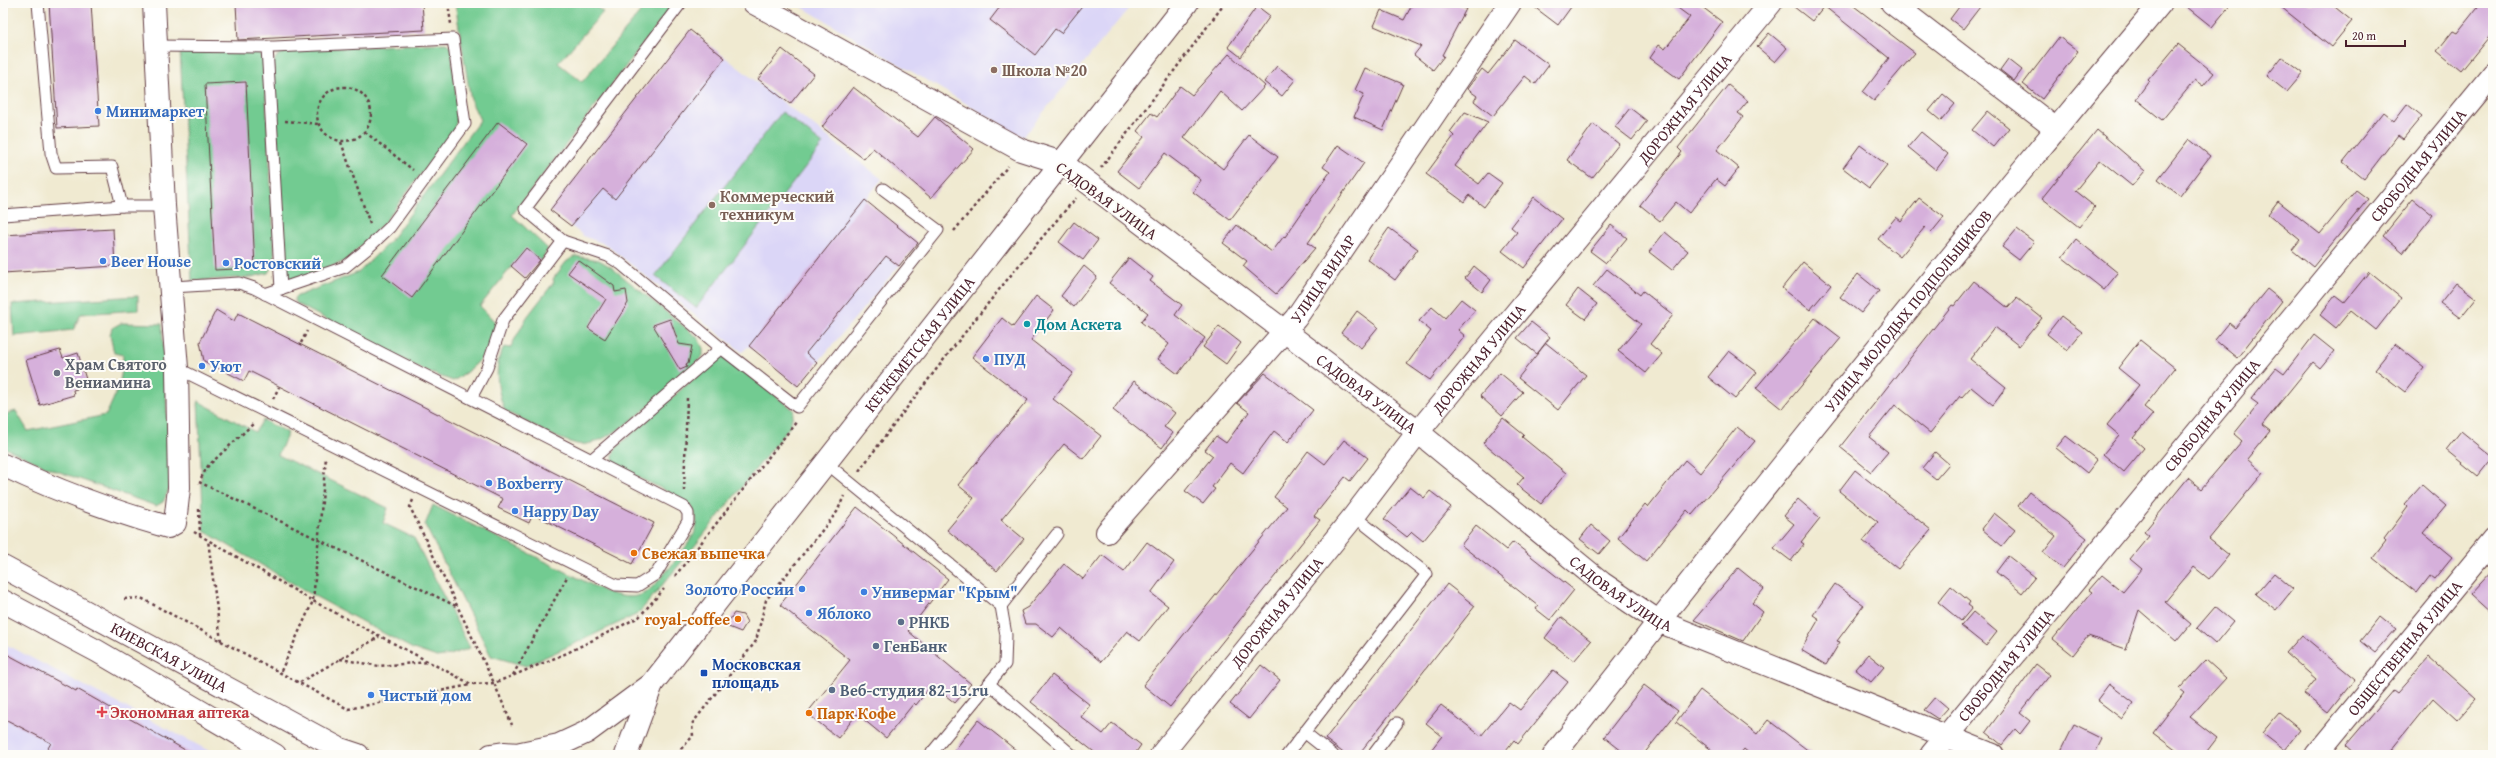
<svg xmlns="http://www.w3.org/2000/svg" width="2496" height="758" viewBox="0 0 2496 758" font-family="'Gentium Book Plus',serif">
<rect width="100%" height="100%" fill="#fdfcf7"/>
<filter id="ink" filterUnits="userSpaceOnUse"><feTurbulence type="fractalNoise" baseFrequency=".025" numOctaves="2"/><feDisplacementMap in="SourceGraphic" scale="8" xChannelSelector="R" yChannelSelector="G"/><feConvolveMatrix kernelMatrix="1 2 1 2 8 2 1 2 1" color-interpolation-filters="sRGB"/></filter>
<filter id="wash" filterUnits="userSpaceOnUse"><feTurbulence type="fractalNoise" baseFrequency=".012" numOctaves="4" result="noise"/><feDisplacementMap in="SourceGraphic" scale="16" xChannelSelector="R" yChannelSelector="G"/><feGaussianBlur stdDeviation="0.9" result="paint"/><feColorMatrix in="noise" values="0 0 0 0 0 0 0 0 0 0 0 0 0 0 0 0 0 1.4 0 .05"/><feComposite in="paint" operator="in"/></filter>
<g filter="url(#wash)">
<rect width="100%" height="100%" fill="#f0ead1"/>
<g fill="#dbd6f7">
<path d="M795,3h338l-110,134z"/>
<path d="M690,30l192,149 -17,21 53,43 -120,143 -49,-40 -7,6 -137,-108 -20,-7 -35,-27z"/>
<path d="M3,643l214,112h-212l-2,-1z"/>
</g>
<g fill="#72cb91" stroke="#5e755e">
<path d="M455,3h136l12,9 -45,51 24,19 66,-79h26l-162,212 36,34 -7,12 -15,-12 -46,57 15,16c0,28 -20,46 -42,59l-30,-11 -126,-66 -3,-4 1,-3 64,-25 31,-31 90,-121 -9,-19z"/>
<path d="M446,43l5,4 7,68 -4,15 -71,94 -38,37 -45,18 -11,1 -5,-6 -11,-210 4,-8 11,-6z"/>
<path d="M180,51h74l7,4 3,6 11,199 -7,13 -16,4 -60,4z"/>
<path d="M782,112l41,32 -127,164 -41,-32z"/>
<path d="M575,256l24,4 12,7 87,71 5,10v8c-24,22 -93,95 -126,88 -25,-6 -49,-22 -72,-33 -8,-19 -12,-47 -1,-64l6,1 17,-31 27,-35 -1,-3 13,-17z"/>
<path d="M138,296v14l-57,4 -8,16 -59,6 -2,-32z"/>
<path d="M121,323l41,1 9,161 -8,17 -7,4 -105,-37 -48,-22v-32l13,-4 12,20 78,-16c10,-21 17,-36 17,-60l-9,-2 -4,-18 2,-7z"/>
<path d="M723,355l71,55 -4,16 -100,126 -52,62 -112,52 -35,-10 -66,-131 8,-20 171,86c13,5 29,9 41,2 11,-6 49,-54 51,-64 1,-8 0,-15 -4,-21 -6,-10 -58,-32 -72,-39l-7,-7v-8l3,-6 69,-62z"/>
<path d="M198,401l57,31 8,-12 25,13 -10,22 110,53 -5,15 31,15 56,110 -20,7 -13,2 -24,-8 -104,-56 -105,-62z"/>
</g>
<g id="blocks">
<g fill="#d6b0db">
<path d="M49,3h42l8,123 -42,2z"/>
<path d="M254,3h168l2,27 -186,10 -2,-36z"/>
<path d="M1003,3h82l-24,30 -6,-4 -20,26 -45,-35z"/>
<path d="M1413,3h42l11,6 -24,46 2,1 -11,14 -19,-15 7,-9 -47,-20 7,-16 23,10z"/>
<path d="M1529,3h45l-16,22z"/>
<path d="M1671,3h26l25,19 -43,57 -29,-21 9,-13 6,4 25,-32z"/>
<path d="M1789,3h61l65,50 -41,48 -11,-9 26,-34 -65,-52 -12,15z"/>
<path d="M1962,3h21l-20,26 -13,-10z"/>
<path d="M2182,3h50l-20,24z"/>
<path d="M2276,3h54l22,18 -21,26z"/>
<path d="M2481,3h12v29l-32,39 -24,-20 16,-20 4,2z"/>
<path d="M1257,6l13,10 -29,41 -13,-10z"/>
<path d="M690,30l35,28 -110,141 -12,-10 -32,37 -21,-16z"/>
<path d="M1769,33l18,15 -12,14 -18,-15z"/>
<path d="M2059,37l19,14 -36,48 -19,-15z"/>
<path d="M1515,40l34,25 -14,19 -10,-8 -32,40 -19,-15 3,-5 -10,-7 15,-20 6,5z"/>
<path d="M2178,44l36,29 -11,13 -8,-6 -33,40 -26,-21 13,-18 -1,-1z"/>
<path d="M782,49l32,25 -24,30 -32,-25z"/>
<path d="M1229,54l36,32 -23,25 -22,-20 -36,47 39,31 26,-34 29,22 -48,63 -37,-28 8,-12 -36,-27 -26,35 -22,-17 27,-34 -7,-6 14,-18 6,4 23,-31 12,9z"/>
<path d="M2282,57l21,16 -16,19 -20,-16z"/>
<path d="M2008,59l14,11 -8,11 -14,-11z"/>
<path d="M1277,66l18,14 -13,16 -18,-14z"/>
<path d="M1365,68l38,16 -20,46 -29,-13 10,-23 -9,-4z"/>
<path d="M246,82l9,186 -40,2 -10,-186z"/>
<path d="M1728,85l20,16 -10,12 5,4 -26,33 22,18 -14,18 -9,-7 -27,34 -13,-11 -16,19 -20,-16 42,-53 -4,-4z"/>
<path d="M853,87l65,50 17,-20 39,32 -43,49 -58,-50 -9,11 -42,-32z"/>
<path d="M1943,94l12,10 -14,17 -12,-10z"/>
<path d="M2407,104l15,12 -19,23 -5,-4 -34,44 -21,-17 40,-50 11,9z"/>
<path d="M1630,108l17,13 -15,19 -17,-13z"/>
<path d="M1988,111l21,17 -16,19 -21,-17z"/>
<path d="M1465,112l23,10 -33,44 24,18 9,-11 14,10 -18,24 -15,-12 -5,7 -38,-28 28,-38 -4,-4z"/>
<path d="M498,122l29,22 -115,154 -30,-23z"/>
<path d="M1593,124l26,20 -27,34 -25,-18z"/>
<path d="M2097,130l48,41 -13,15 -32,-26 -25,31 20,16 -16,20 -37,-29z"/>
<path d="M1921,132l27,22 -12,16 -28,-23z"/>
<path d="M2189,139l21,17 -30,40 -22,-17z"/>
<path d="M1338,145l26,18 -56,80 7,5 -39,46 -33,-28 4,-5 -24,-18 14,-18 35,27 12,-16 1,1 45,-65 -7,-5z"/>
<path d="M1860,145l27,20 -18,23 -26,-20z"/>
<path d="M2356,190l12,9 -55,68 -21,-17 8,-10 -32,-26 10,-13 42,33z"/>
<path d="M1534,197l28,22 -38,49 -22,-17 15,-19 -6,-5z"/>
<path d="M1919,198l25,19 -13,16 -6,-6 -25,30 -22,-18 18,-22 5,4z"/>
<path d="M2413,199l20,16 -30,38 -20,-17z"/>
<path d="M865,200l53,43 -19,23 -13,-10 -80,97 11,10 -19,23 -49,-40z"/>
<path d="M1074,222l24,18 -15,20 -24,-18z"/>
<path d="M1611,225l16,13 -21,25 -16,-12z"/>
<path d="M1389,228l29,21 -23,31 -28,-21z"/>
<path d="M113,229l2,37 -112,7v-38z"/>
<path d="M2017,229l17,13 -15,18 -17,-13z"/>
<path d="M1665,232l23,19 -16,19 -23,-18z"/>
<path d="M2076,239l42,34 -14,17 -42,-33z"/>
<path d="M526,248l14,12 -15,18 -14,-12z"/>
<path d="M1129,258l24,19 -3,4 32,24 -7,10 30,23 -27,36 -20,-15 11,-15 -28,-22 7,-9 -39,-30z"/>
<path d="M578,260l36,26 1,6 11,-2 2,13 -23,36 -17,-11 18,-29 -38,-26z"/>
<path d="M1803,262l28,23 -21,25 -28,-22z"/>
<path d="M1084,266l13,11 -23,30 -13,-11z"/>
<path d="M1474,266l17,14 -9,12 -17,-14z"/>
<path d="M1607,269l33,26 3,-4 30,24 -23,29 12,10 -16,19 -28,-22 23,-27 -48,-38z"/>
<path d="M2369,272l32,26 -25,32 -25,-20 -15,18 -16,-13 15,-19 9,7z"/>
<path d="M1858,274l21,17 -18,22 -21,-16z"/>
<path d="M1974,281l34,27 9,-10 25,20 -23,28 -24,-19 -25,32 36,29 -13,17 -22,-18 -10,11 -1,-2 -30,37 -35,-28 -26,32 19,15 -17,20 -31,-25 112,-142 2,1z"/>
<path d="M2456,283l20,15 -16,20 -20,-15z"/>
<path d="M1578,289l19,15 -12,15 -19,-14z"/>
<path d="M2267,289l15,12 -45,57 -22,-18 14,-17 6,5z"/>
<path d="M1036,296l18,14 -23,30 42,33 -20,26 48,37 -18,23 -19,-15 -63,76 23,19 -27,32 -50,-41 27,-32 -16,-13 70,-85 -56,-43 30,-39 11,9z"/>
<path d="M1461,299l14,11 -17,20 7,6 -35,44 -23,-16 24,-33 -12,-10 13,-14 13,11z"/>
<path d="M216,310l18,11 4,-8 416,210 -22,41 -99,-50 -4,9 -31,-15 5,-9 -254,-128 -5,10 -40,-20 -4,-19z"/>
<path d="M1357,311l21,16 -17,21 -20,-15z"/>
<path d="M2061,316l21,16 -15,18 -20,-16z"/>
<path d="M1815,318l26,20 -59,71 -26,-21z"/>
<path d="M670,319l9,25 13,2 -4,18h-2l1,3 -7,3 -27,-45z"/>
<path d="M1531,322l19,15 -13,17 -20,-16z"/>
<path d="M1219,326l22,17 -15,21 -23,-17z"/>
<path d="M2314,335l20,16 -14,17 -7,-6 -51,63 8,6 -23,28 16,14 -54,66 20,16 -20,24 -15,-12 -29,35 26,22 -15,18 -37,-32 -13,39 -38,-13 -15,19 -20,-16 39,-47 -3,-2 13,-15 21,17 19,-23 -12,-10 19,-23 -5,-4 44,-54 13,11 41,-48 -8,-7 24,-30 -7,-5 25,-31 8,6z"/>
<path d="M2140,340l35,28 -31,39 9,7 -20,24 11,10 -20,24 -21,-18 16,-19 -12,-10 32,-40 -21,-17z"/>
<path d="M1546,343l40,32 -28,35 -40,-32z"/>
<path d="M2395,344l29,23 -19,25 -30,-23z"/>
<path d="M60,350l3,8 15,-5 10,33 -15,4 1,5 -34,10 -14,-45z"/>
<path d="M1729,351l28,21 -22,27 -27,-22z"/>
<path d="M1265,373l48,37 -25,32 -14,-11 -31,42 -13,-10 -18,24 3,2 -12,15 -18,-13 28,-35 -8,-6 11,-14 10,7 23,-31 -12,-9z"/>
<path d="M1500,373l23,19 -21,24 -22,-20z"/>
<path d="M1134,381l41,32 -11,14 9,6 -11,15 -49,-38z"/>
<path d="M1503,418l21,17 -2,2 44,36 -25,31 -24,-19 7,-8 -41,-34z"/>
<path d="M1737,427l18,14 -63,74 -5,-5 -41,51 -28,-23 27,-34 3,3 37,-47 15,13z"/>
<path d="M2461,431l32,26 -15,19 -32,-26z"/>
<path d="M2066,436l31,24 -10,13 -31,-25z"/>
<path d="M1344,440l24,18 -18,23 -5,-4 -31,39 6,4 -150,187 -27,-22 144,-178 -13,-10 34,-46 17,13z"/>
<path d="M1935,452l14,12 -13,15 -14,-11z"/>
<path d="M1855,470l76,60 -33,39 -35,-28 15,-19 -39,-31z"/>
<path d="M2422,485l24,21 -23,27 29,24 -18,22 -4,-3 -13,17 -44,-35 13,-17 -2,-2 24,-32 -3,-3z"/>
<path d="M1410,487l14,11 6,-7 21,16 -28,34 -11,-9 -5,5 -23,-18z"/>
<path d="M2029,492l58,46 -24,30 -20,-15 13,-17 -38,-30z"/>
<path d="M1798,499l22,19 -19,24 3,2 -13,17 -17,-13 20,-24 -10,-8z"/>
<path d="M857,507l91,72 -40,52 63,53 -16,19 -23,-18 -16,20 -2,-2 -28,35 -29,-24 -19,24 -31,-25 43,-53 -70,-55z"/>
<path d="M1994,513l21,17 -13,16 -20,-17z"/>
<path d="M1591,525l19,16 -11,13 -19,-15z"/>
<path d="M1476,526l30,24 7,-8 61,48 -24,30 -14,-11 2,-3 -77,-61z"/>
<path d="M1147,542l27,20 -23,31 17,13 -28,35 -13,-10 -26,31 -40,-34 -8,9 -17,-13h-11l-4,-13 7,-4 36,-43 19,15 19,-24 22,17z"/>
<path d="M2008,556l27,21 -13,16 -26,-21z"/>
<path d="M1738,568l26,21 -12,14 11,9 -20,29 -49,-21z"/>
<path d="M2493,570v44l-22,-20z"/>
<path d="M2274,573l19,16 -17,21 -20,-16z"/>
<path d="M1447,584l28,22 -117,149h-12l-21,-16z"/>
<path d="M1835,584l29,21 -27,36 3,1 -14,23 -25,-15 18,-31 -6,-4z"/>
<path d="M1951,586l19,16 -2,3 4,3 -11,13 -23,-19z"/>
<path d="M2215,607l18,15 -18,22 -18,-16z"/>
<path d="M1973,612l24,20 -11,14 -25,-20z"/>
<path d="M734,613l9,2 4,7 -6,10 -15,-6z"/>
<path d="M2380,616l16,13 -21,24 -15,-12z"/>
<path d="M1561,617l30,24 -17,20 -29,-23z"/>
<path d="M2302,635l53,44 -27,34 -24,-19 12,-15 -30,-26z"/>
<path d="M3,652l73,39 1,-2 117,66h-150l7,-12 -48,-25z"/>
<path d="M1868,654l16,13 -13,15 -16,-13z"/>
<path d="M2429,657l47,42 -19,21 -24,-22 -46,57h-30l-11,-10 47,-55 4,3z"/>
<path d="M2206,660l20,18 -36,39 27,21 -13,17h-22l-29,-22 31,-40 -5,-4z"/>
<path d="M2036,664l14,11 -30,38 10,8 -10,13 -5,-5 -13,16 -16,-13z"/>
<path d="M1261,665l19,15 -31,39 -19,-15z"/>
<path d="M1553,670l15,12 -50,62 -4,-4 -12,15h-75l15,-19 -16,-13 15,-18 40,31 28,-34 11,8z"/>
<path d="M1052,675l38,30 -9,12 22,17 9,-11 29,22 -7,10h-36l-67,-53z"/>
<path d="M2109,684l25,19 -12,16 -25,-19z"/>
<path d="M1644,685l34,26 -35,44h-16l-23,-18z"/>
<path d="M1700,690l57,44 11,-14 46,35h-63l-7,-6 -5,6h-21l-42,-33z"/>
<path d="M1935,697l13,11 -10,11 -14,-9z"/>
<path d="M2279,713l21,17 -16,20 -22,-17z"/>
<path d="M978,720l44,35h-71z"/>
<path d="M2074,725l28,14 -8,16h-35z"/>
</g>
</g>
</g>
<g filter="url(#ink)">
<use href="#blocks" fill-opacity="0" stroke="#633d44" stroke-width="1"/>
<g fill="none" stroke-linecap="round" stroke-linejoin="round">
<g stroke="#633d44" stroke-width="13">
<g id="lane">
<path d="M38,3l13,150 5,15 56,-1 10,39"/>
<path d="M681,3l-156,206 38,32 45,15 13,8 100,84 76,59 141,-177 -55,-41"/>
<path d="M156,46l118,1 179,-8 12,85 -75,103 -23,22 -22,18 -80,27"/>
<path d="M267,47l14,242"/>
<path d="M3,215l119,-9h42"/>
<path d="M172,287l67,-4 15,5 430,219 4,6v8l-32,53 -19,12 -21,-1 -439,-217"/>
<path d="M471,398l16,-30 16,-48 60,-79"/>
<path d="M591,460l130,-112"/>
<path d="M825,462l176,144 5,29 -1,29 -75,91"/>
<path d="M1001,606l56,-72"/>
<path d="M989,684l83,71"/>
<path d="M1304,732l29,23"/>
<path d="M1287,755l140,-181 -73,-58"/>
<path d="M1373,755l24,-32"/>
</g>
</g>
<g stroke="#633d44" stroke-width="24">
<g id="street">
<path d="M754,3l267,147 41,13"/>
<path d="M1892,3l164,126"/>
<path d="M3,465c52,25 109,46 165,62l7,-4 4,-35 -2,-120 -13,-162 -10,-203"/>
<path id="s1" d="M1107,532l189,-214 214,-315"/>
<path id="s2" d="M1161,755l193,-239 64,-84 353,-429"/>
<path id="s3" d="M1554,755c198,-254 400,-505 607,-752"/>
<path id="s4" d="M1931,755l562,-681"/>
<path id="s5" d="M2316,755l177,-215"/>
</g>
</g>
<g stroke="#633d44" stroke-width="24">
<g id="secondary">
<path id="s6" d="M1062,163l356,269 184,151 56,38 335,134"/>
</g>
</g>
<g stroke="#633d44" stroke-width="24">
<g id="primary">
<path id="s7" d="M3,567l337,182 18,6"/>
<path d="M3,601l94,50 178,104"/>
<path id="s8" d="M521,753l38,-8 28,-13 65,-48 535,-681"/>
<path d="M491,755l13,-2 32,2"/>
<path d="M626,755l26,-71"/>
</g>
</g>
<g stroke="#633d44" stroke-width="2.5" stroke-dasharray="3 3" stroke-linecap="butt">
<path d="M448,3l3,21"/>
<circle cx="344" cy="114" r="27"/>
<path d="M285,121l34,3"/>
<path d="M365,132l48,38"/>
<path d="M341,142l29,82"/>
<path d="M1101,168l124,-165"/>
<path d="M954,231l54,-65"/>
<path d="M301,343l6,-12"/>
<path d="M273,399l6,-12"/>
<path d="M859,471c70,-93 140,-185 217,-273"/>
<path d="M201,478l7,-12 46,-43"/>
<path d="M199,482l259,125"/>
<path d="M684,491l3,-93"/>
<path d="M413,500l-3,7 84,176 18,42"/>
<path d="M199,509l1,26"/>
<path d="M194,532l119,69 158,83 23,-1 18,-7 55,-23 72,-36 25,-28"/>
<path d="M675,576l122,-155"/>
<path d="M124,599l17,-1 80,43 -13,-101"/>
<path d="M221,641l127,68 122,-24"/>
<path d="M340,659l39,7 49,-4"/>
<path d="M281,671l32,-70 13,-144"/>
<path d="M513,675l54,-98"/>
<path d="M300,682l79,-45"/>
<path d="M682,755l-1,-6 12,-13 -1,-12 64,-83 10,-41 71,-88 7,-16"/>
</g>
<use href="#lane" stroke="#fff" stroke-width="11"/>
<use href="#street" stroke="#fff" stroke-width="22"/>
<use href="#secondary" stroke="#fff" stroke-width="22"/>
<use href="#primary" stroke="#fff" stroke-width="22"/>
</g>
</g>
<g fill="#8d6e63" stroke="#fdfcf7" stroke-width="1.5">
<circle cx="994" cy="70" r="4"/>
<circle cx="712" cy="205" r="4"/>
</g>
<g fill="#3f7fe0" stroke="#fdfcf7" stroke-width="1.5">
<circle cx="98" cy="111" r="4"/>
<circle cx="103" cy="261" r="4"/>
<circle cx="226" cy="263" r="4"/>
<circle cx="986" cy="359" r="4"/>
<circle cx="202" cy="366" r="4"/>
<circle cx="489" cy="483" r="4"/>
<circle cx="515" cy="511" r="4"/>
<circle cx="802" cy="589" r="4"/>
<circle cx="864" cy="592" r="4"/>
<circle cx="809" cy="613" r="4"/>
<circle cx="371" cy="695" r="4"/>
</g>
<circle fill="#0f9aa8" stroke="#fdfcf7" stroke-width="1.5" cx="1027" cy="324" r="4"/>
<circle fill="#6b7280" stroke="#fdfcf7" stroke-width="1.5" cx="57" cy="373" r="4"/>
<g fill="#e8710a" stroke="#fdfcf7" stroke-width="1.5">
<circle cx="634" cy="553" r="4"/>
<circle cx="738" cy="619" r="4"/>
<circle cx="809" cy="713" r="4"/>
</g>
<g fill="#5c6f8a" stroke="#fdfcf7" stroke-width="1.5">
<circle cx="901" cy="622" r="4"/>
<circle cx="876" cy="646" r="4"/>
<circle cx="832" cy="690" r="4"/>
</g>
<rect fill="#1a4fb4" stroke="#fdfcf7" stroke-width="1.5" x="700" y="669" width="8" height="8" rx="2"/>
<path fill="#e0444e" stroke="#fdfcf7" stroke-width="1.5" d="M100 706h4v4h4v4h-4v4h-4v-4h-4v-4h4z"/>
<g text-anchor="middle" dominant-baseline="central" stroke-width="4" stroke-linejoin="round" paint-order="stroke">
<g font-size="16" font-weight="bold" fill="#785e54" stroke="#fdfcf7" text-anchor="start">
<text x="1002" y="70">Школа №20</text>
<text x="720" y="196">Коммерческий<tspan x="720" dy="18">техникум</tspan></text>
</g>
<g font-size="16" fill="#4a1f2b" stroke="#fdfcf7">
<text stroke="none"><textPath href="#s2" startOffset="832">ДОРОЖНАЯ УЛИЦА</textPath></text>
<text stroke="none"><textPath href="#s4" startOffset="765">СВОБОДНАЯ УЛИЦА</textPath></text>
<text transform="translate(1107 200) rotate(36)">САДОВАЯ УЛИЦА</text>
<text stroke="none"><textPath href="#s1" startOffset="333">УЛИЦА ВИЛАР</textPath></text>
<text stroke="none"><textPath href="#s3" startOffset="568">УЛИЦА МОЛОДЫХ ПОДПОЛЬЩИКОВ</textPath></text>
<text stroke="none"><textPath href="#s8" startOffset="583">КЕЧКЕМЕТСКАЯ УЛИЦА</textPath></text>
<text stroke="none"><textPath href="#s2" startOffset="508">ДОРОЖНАЯ УЛИЦА</textPath></text>
<text stroke="none"><textPath href="#s6" startOffset="382">САДОВАЯ УЛИЦА</textPath></text>
<text stroke="none"><textPath href="#s4" startOffset="441">СВОБОДНАЯ УЛИЦА</textPath></text>
<text stroke="none"><textPath href="#s6" startOffset="706">САДОВАЯ УЛИЦА</textPath></text>
<text stroke="none"><textPath href="#s2" startOffset="184">ДОРОЖНАЯ УЛИЦА</textPath></text>
<text stroke="none"><textPath href="#s5" startOffset="139">ОБЩЕСТВЕННАЯ УЛИЦА</textPath></text>
<text stroke="none"><textPath href="#s7" startOffset="189">КИЕВСКАЯ УЛИЦА</textPath></text>
<text stroke="none"><textPath href="#s4" startOffset="117">СВОБОДНАЯ УЛИЦА</textPath></text>
</g>
<g font-size="16" font-weight="bold" fill="#366cbe" stroke="#fdfcf7" text-anchor="start">
<text x="106" y="111">Минимаркет</text>
<text x="111" y="261">Beer House</text>
<text x="234" y="263">Ростовский</text>
<text x="994" y="359">ПУД</text>
<text x="210" y="366">Уют</text>
<text x="497" y="483">Boxberry</text>
<text x="523" y="511">Happy Day</text>
<text x="794" y="589" text-anchor="end">Золото России</text>
<text x="872" y="592">Универмаг "Крым"</text>
<text x="817" y="613">Яблоко</text>
<text x="379" y="695">Чистый дом</text>
</g>
<g font-size="16" font-weight="bold" fill="#0d838f" stroke="#fdfcf7" text-anchor="start">
<text x="1035" y="324">Дом Аскета</text>
</g>
<g font-size="16" font-weight="bold" fill="#5b616d" stroke="#fdfcf7" text-anchor="start">
<text x="65" y="364">Храм Святого<tspan x="65" dy="18">Вениамина</tspan></text>
</g>
<g font-size="16" font-weight="bold" fill="#c56008" stroke="#fdfcf7" text-anchor="start">
<text x="642" y="553">Свежая выпечка</text>
<text x="730" y="619" text-anchor="end">royal-coffee</text>
<text x="817" y="713">Парк Кофе</text>
</g>
<g font-size="16" font-weight="bold" fill="#4e5e75" stroke="#fdfcf7" text-anchor="start">
<text x="909" y="622">РНКБ</text>
<text x="884" y="646">ГенБанк</text>
<text x="840" y="690">Веб-студия 82-15.ru</text>
</g>
<g font-size="16" font-weight="bold" fill="#164399" stroke="#fdfcf7" text-anchor="start">
<text x="712" y="664">Московская<tspan x="712" dy="18">площадь</tspan></text>
</g>
<g font-size="16" font-weight="bold" fill="#be3a42" stroke="#fdfcf7" text-anchor="start">
<text x="110" y="712">Экономная аптека</text>
</g>
</g>
<rect width="2496" height="758" fill="none" stroke="#fdfcf7" stroke-width="16"/>
<path d="M2346 40v6h59v-6" fill="none" stroke="#4a1f2b" stroke-width="2"/>
<text x="2352" y="40" font-size="12" fill="#4a1f2b" stroke="#fdfcf7" stroke-width="3" paint-order="stroke">20 m</text>
</svg>
